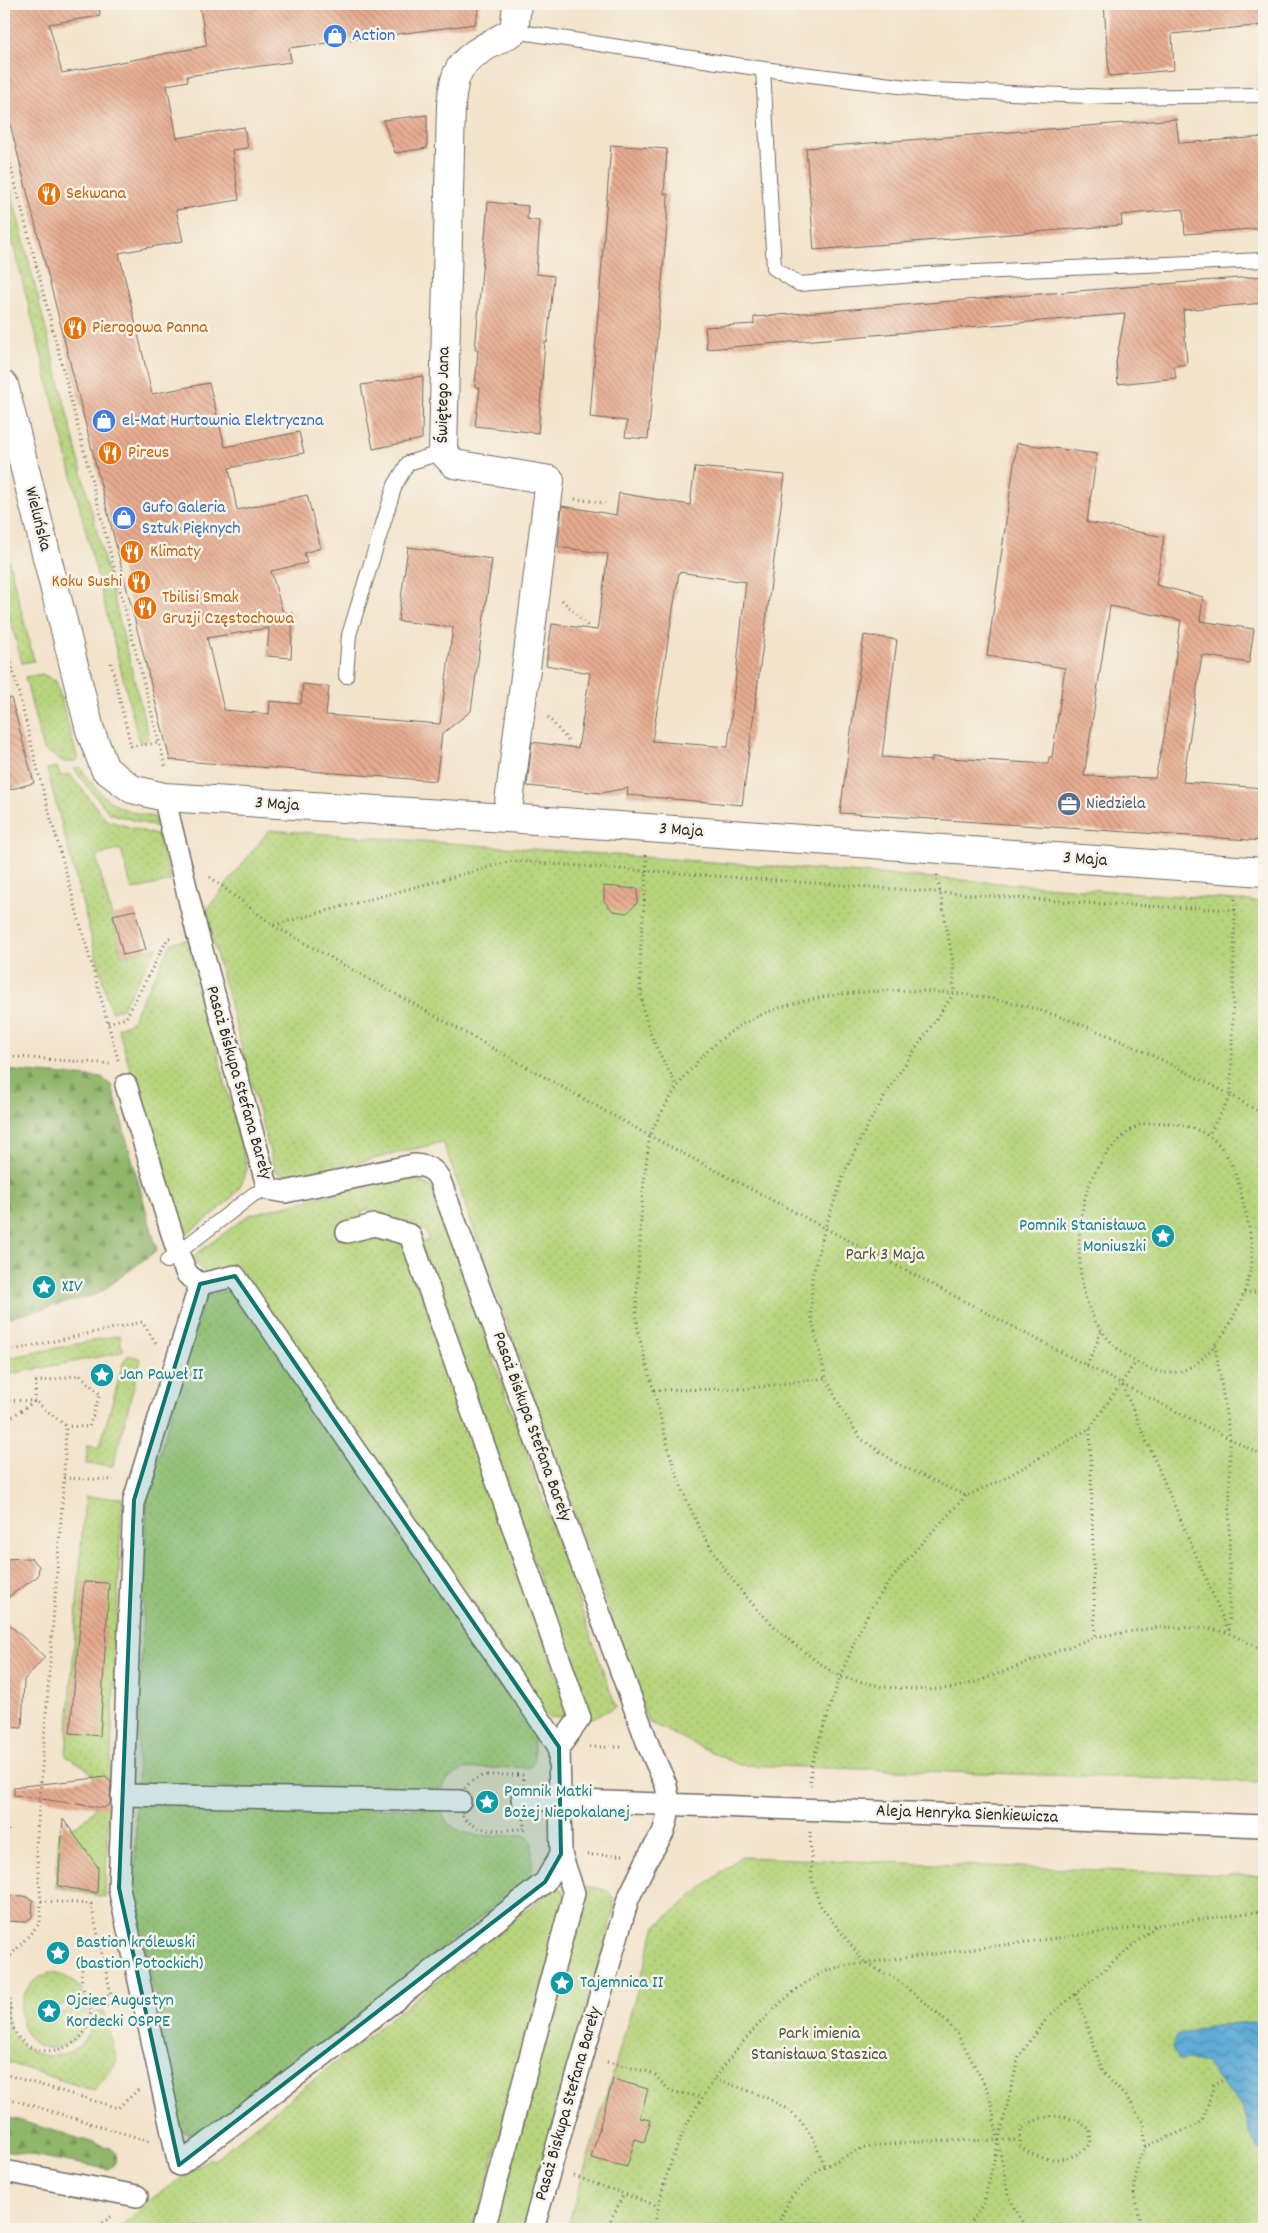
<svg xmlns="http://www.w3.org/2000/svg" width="1268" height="2233" viewBox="0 0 1268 2233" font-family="Dekko,sans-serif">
<defs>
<pattern id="grass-dots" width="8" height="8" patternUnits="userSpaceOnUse" patternTransform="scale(1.25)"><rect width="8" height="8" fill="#b6d47b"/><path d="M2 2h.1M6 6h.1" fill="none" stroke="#9db66a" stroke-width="1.8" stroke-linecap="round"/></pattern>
<pattern id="forest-firs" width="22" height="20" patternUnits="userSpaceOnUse" patternTransform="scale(1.25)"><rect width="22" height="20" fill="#90b66b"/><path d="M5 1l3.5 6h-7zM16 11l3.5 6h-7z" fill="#769458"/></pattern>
<pattern id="water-waves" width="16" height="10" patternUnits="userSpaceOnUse" patternTransform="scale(1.25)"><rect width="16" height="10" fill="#5eabd7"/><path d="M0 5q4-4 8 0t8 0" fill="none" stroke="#4e8baf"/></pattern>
<pattern id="building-back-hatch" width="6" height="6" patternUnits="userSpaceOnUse" patternTransform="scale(1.25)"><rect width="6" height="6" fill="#e7ac90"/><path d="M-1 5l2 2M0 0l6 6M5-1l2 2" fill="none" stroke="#bb8c76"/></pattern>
</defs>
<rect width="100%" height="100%" fill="#f7f3e8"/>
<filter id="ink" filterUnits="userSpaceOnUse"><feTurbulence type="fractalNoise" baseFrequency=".02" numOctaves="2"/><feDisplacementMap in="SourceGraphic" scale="10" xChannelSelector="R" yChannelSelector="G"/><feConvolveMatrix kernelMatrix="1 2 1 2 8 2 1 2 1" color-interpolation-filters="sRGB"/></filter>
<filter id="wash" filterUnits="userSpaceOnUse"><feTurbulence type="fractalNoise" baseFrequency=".0096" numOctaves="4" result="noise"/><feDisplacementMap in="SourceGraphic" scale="20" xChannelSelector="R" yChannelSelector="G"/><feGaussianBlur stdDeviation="1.12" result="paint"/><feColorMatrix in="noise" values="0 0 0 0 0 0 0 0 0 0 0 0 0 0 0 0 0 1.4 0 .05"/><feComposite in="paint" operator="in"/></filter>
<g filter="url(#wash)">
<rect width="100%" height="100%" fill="#f3e3cb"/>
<g fill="url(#grass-dots)" stroke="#708053">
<path d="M4,163l145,575 -5,5 -5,-2 -135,-533z"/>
<path d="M4,542l30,119 -12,2 -18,-68z"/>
<path d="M42,674l14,7 22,79 -12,3 -23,-14 -18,-72z"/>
<path d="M57,767l3,9 10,-2 36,46 53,16 12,45 -39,9 -11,-41 -25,7 26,100 35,-9 -35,61 -11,4 -64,-243z"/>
<path d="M80,767c22,33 36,43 74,50l3,10 -48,-14 -35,-44z"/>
<path d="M269,830l995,72v855l-6,25 -519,-17 -91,-43 -205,-580 -152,37 -16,-8 -70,-259z"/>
<path d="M188,939l59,229c-7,33 -41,51 -67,70l-62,-210 12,-5 42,-80z"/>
<path d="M399,1177c14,1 23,3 34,12l183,518 -26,12 -170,-476 9,-3 -4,-11 -6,1 -48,-16 -2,-5 -8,3c5,19 26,23 42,29l164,465 -5,11 -14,1 -300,-432 -9,-21 -29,9 -8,-4 -10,-13 57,-42z"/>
<path d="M234,1289l300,430v41l-4,7 -66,2 -16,10 -8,14 -303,-7 10,-289 58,-201z"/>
<path d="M120,1335l1,10 3,5 -5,3 -109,21 -2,18h-4v-33z"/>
<path d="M129,1355l12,4 -28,107 -27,-2 1,-19 13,1 24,-86z"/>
<path d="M85,1497l37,1 -17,399 -49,-10 3,-56c29,-4 53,-34 30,-60 -6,-6 -16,-11 -23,-15z"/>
<path d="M136,1805l304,4c12,35 54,25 84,26l8,6v35l-325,261 -26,-6 -46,-238z"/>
<path d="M740,1857l524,19v353h-697l89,-303z"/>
<path d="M587,1886c17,4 26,2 28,22l-92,321h-34l95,-342z"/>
<path d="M555,1887l7,2 5,9 -93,331h-356l33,-30 59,-41 3,2z"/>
<path d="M50,1973c18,2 29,9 35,26l-30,8 -1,-4 -14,2 3,15 14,-3v-4l31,-4c0,13 -4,26 -17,33 -52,30 -71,-57 -21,-69z"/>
<path d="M4,2004h3c-3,65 82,70 87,8h11l12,50 -23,29 -90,-30z"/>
</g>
<g fill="url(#forest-firs)" stroke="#5e704b">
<path d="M4,1070l98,8 10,8 45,164 -59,44 -94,25z"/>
<path d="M4,2116l107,32 5,6 -1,10 -7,5 -104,-19z"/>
</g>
<path fill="url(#water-waves)" stroke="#446b81" d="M1250,2022l14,2v130l-6,-5 -9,-17 -7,-26 -10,-9 -25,-33 -19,-5 -8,1 -8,-12 4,-12c24,-9 49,-12 74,-14z"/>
<g id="blocks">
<g fill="url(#building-back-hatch)" fill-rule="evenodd">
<path d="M4,4h95l1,12 -51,8 13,49 145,-27 -8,-42h281l-5,20 -186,24 2,14 -104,14 1,5 -21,4 10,53 67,-11 4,21 -16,2 7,50 -63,10 7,31 -64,12 33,141 57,-11 16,64 74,-15 5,21 -75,15 8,42 70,-15 14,53 -17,5 3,10 -36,8 12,42h10l-2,45 -24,-2 2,-28 -62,10 17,72 45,4 1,-13 31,3 2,-20 26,3 -3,28 114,9 13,-97 -55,-6 10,-74 84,12 -21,152 -29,23 -6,47 -266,-21 -166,-660z"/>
<path d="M1104,4h160v21l-92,9 2,36 -65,6z"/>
<path d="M427,115v33l-32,5 -12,-33z"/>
<path d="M1176,119l3,24 85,-6v91l-79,6 -2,-25 -62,6 1,10 -308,25 -8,-102z"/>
<path d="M611,145l56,4 -3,45h4l-1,31 -19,214 -23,-2 2,-16 -37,-4z"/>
<path d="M488,202l40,4 -1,13 13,2 -4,53 18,2 -7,67 -2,-1 -7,91 -63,-7 5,-38 -5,-1 3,-37h-3z"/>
<path d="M1264,276v27l-81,7 4,54 -13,2 2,12 -58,6 -2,-22 9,-48 -418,35 -2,-22 49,-3v-7z"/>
<path d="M423,376l-1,63 -49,10 -12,-64z"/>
<path d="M1017,443l80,11 -10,68 77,15 -8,48 47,12 -3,24 54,8 -5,34 -47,-8 -19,127 81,6v53l-424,-28 24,-178 33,5 -15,117 50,4v-4l116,7 1,-7h3l13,-89 -78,-12zM1110,606l71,14 -17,117 -9,41 -71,-2z"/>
<path d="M695,467l90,8 -43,330 -115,-10 1,-7 -27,5 -74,-7 5,-44 46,6 12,-75 -44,-8 6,-41 45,6 11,-76 -50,-7 4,-41 54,9 3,-22 71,12zM679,572l67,10 -18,165 -76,-6z"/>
<path d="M11,698l23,85 -30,8v-92z"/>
<path d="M604,886l34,3 -1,14 -10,10 -14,-2 -9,-10z"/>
<path d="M135,910l11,40 -23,5 -10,-40z"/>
<path d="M31,1558l8,8 -1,10 -34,24v-41z"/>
<path d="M84,1582l25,1 -9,153 -30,-3z"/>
<path d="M4,1620l41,37 -21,23 -2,48 -18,-1z"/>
<path d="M106,1777l5,5 -1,22 -6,4 -90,-13v-8z"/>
<path d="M63,1819l35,48 -1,26 -39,-7z"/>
<path d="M4,1895l20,1 9,4 -1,17 -7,5 -21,-1z"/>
<path d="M613,2079l35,10 -8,29 11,2 -7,22 -9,-3 -8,28 -36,-9z"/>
</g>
</g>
</g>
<g filter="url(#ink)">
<use href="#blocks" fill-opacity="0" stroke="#716b63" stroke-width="1"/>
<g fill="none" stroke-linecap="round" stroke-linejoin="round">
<g stroke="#716b63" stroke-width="16">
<g id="service">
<path d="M514,31l249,38 168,21 183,7 150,-2"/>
<path d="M763,69l11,199 25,16 129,-10 336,-14"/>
<path d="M346,676l3,-41 46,-150 13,-22 35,-11"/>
<path d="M167,1261l87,-67 14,-5"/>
</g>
</g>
<g stroke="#716b63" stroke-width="24">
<g id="pedestrian">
<path d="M164,797l33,135 71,257 17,3 129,-27c12,1 19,3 25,13l210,569 17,38 3,17 -2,17 -4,14 -14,23 -21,43 -95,330"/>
<path d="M126,1085l52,168 9,21 13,10 -66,216 -15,388 60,277 223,-170 143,-113 16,-28"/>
<path d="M347,1232l27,-7 36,10 170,483 -21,29"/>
<path d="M200,1284l35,-8 324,471 2,107 13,39 -90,336"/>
<path d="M122,1795l338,6"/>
<path d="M522,1799l742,27"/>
<path d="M4,2171l133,25"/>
</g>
</g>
<g stroke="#716b63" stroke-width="30">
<g id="minor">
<path d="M4,385l86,345 15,39 27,20 32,8 343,21 757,54"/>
<path d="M507,818l43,-338 -96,-16 -11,-12 8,-347c1,-10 2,-22 6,-31 9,-21 39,-32 57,-43l3,-27"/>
</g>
</g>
<g stroke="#716b63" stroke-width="3" stroke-dasharray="1 4" stroke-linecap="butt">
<path d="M4,140l162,629"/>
<path d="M575,499l30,4"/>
<path d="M562,600l28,28"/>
<path d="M4,634l37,149 78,280"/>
<path d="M111,663l20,83 29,-3"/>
<path d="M548,717l22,26"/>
<path d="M646,855l1,15c-3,44 -12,101 -3,142 6,27 20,50 33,74"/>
<path d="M937,875l16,87 1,31 -57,83 -27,45 -25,50 -20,57 -13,49 -1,39 15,62 16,32 19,29 37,25 68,32 36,-16 88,-52 46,-66"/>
<path d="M210,877l64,49 376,210 472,248 142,72"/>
<path d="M1235,910v-12"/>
<path d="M274,925l238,-64 574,42 149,7 -4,185 33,20"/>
<path d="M108,1023l18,-5 42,-80 6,-1"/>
<path d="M4,1056l108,8"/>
<path d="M1168,1123c56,6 66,38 77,87 4,18 9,36 6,56 -5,35 -36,98 -74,106 -18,4 -35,-6 -49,-15 -25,-18 -42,-46 -46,-75 -7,-48 -3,-97 30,-135 8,-8 19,-19 30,-23 8,-2 18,-1 26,-1z"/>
<path d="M1244,1293l20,-2"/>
<path d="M1215,1345l15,93 -1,195"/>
<path d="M4,1352l138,-30 14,21"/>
<path d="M1087,1365l15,-34"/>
<path d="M1123,1386l105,244"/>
<path d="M654,1390l90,-1 82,-11"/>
<path d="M4,1400l31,1 1,-19 44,-7 20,19 -11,33 -23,-1"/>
<path d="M4,1422l31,-21 31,25 -2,52"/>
<path d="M1090,1429l5,208"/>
<path d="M966,1496c-34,36 -68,70 -94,111 -13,22 -22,47 -32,70 -88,-56 -143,-129 -172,-230 -5,-18 -9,-37 -14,-55 -5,-21 -12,-41 -16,-62 -4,-22 1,-65 2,-89 1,-28 3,-55 7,-83 1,-8 1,-17 4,-25 20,-44 56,-91 99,-113 72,-36 181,-35 258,-18 74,16 155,58 223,93l-23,41"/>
<path d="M590,1747h33"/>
<path d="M487,1775h36l1,54c-15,0 -37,4 -51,-4 -26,-15 -12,-45 14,-50z"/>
<path d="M810,1786l1,-20 29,-89 44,10 43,3 26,-2 23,-6 119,-45 65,-10 47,1 22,5 35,18"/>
<path d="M4,1829h4l-4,51"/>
<path d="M810,1832l2,48 8,25 45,58 31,16 41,34 20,20 32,59 19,102 18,35"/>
<path d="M587,1855h36"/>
<path d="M41,1901l50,3 20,90 -18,5 2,7h24"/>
<path d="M4,1963l36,-40 1,-22 -5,-54 28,-369 50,2"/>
<path d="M4,1992l6,4c0,10 -1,21 3,31 15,42 85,25 77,-24"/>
<path d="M1076,1994l27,78 28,31 13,21 1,23 -7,14 -4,33 8,35"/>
<path d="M91,2003c-8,-10 -12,-25 -8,-38l21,1"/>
<path d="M607,2062l46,11 17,18 32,6"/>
<path d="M4,2074l114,34 20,-18"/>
<path d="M715,2079c33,12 73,21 93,52 8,11 12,24 17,36"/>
<path d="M4,2097l145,44"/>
<path d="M1055,2116l19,3 16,10 1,14c-17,21 -51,21 -71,3l1,-16c9,-9 21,-13 34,-14z"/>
<path d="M1145,2147l54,-23 5,-7 10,-32 16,-10"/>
<path d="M574,2176l84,30"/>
<path d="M94,2229l18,-13"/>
<path d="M606,2229l18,-35"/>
<path d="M654,2229c6,-33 14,-63 28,-94 22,-52 98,-150 153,-167 10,-3 21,-3 30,-5l399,-52"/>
<path d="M776,2229l14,-31 30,-29 44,-22 57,-6 98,-1"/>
<path d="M967,2229l17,-27 35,-146 29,-39 110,-93"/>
</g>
<use href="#service" stroke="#fff" stroke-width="14"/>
<use href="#pedestrian" stroke="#fff" stroke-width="21"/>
<use href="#minor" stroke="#fff" stroke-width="28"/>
</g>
</g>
<path fill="#0f766e" fill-opacity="0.2" stroke="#0f766e" stroke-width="4" stroke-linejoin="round" d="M235,1276l324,471 2,107 -16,28 -366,283 -60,-277 15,-388 66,-216z"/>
<defs>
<g id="shop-disc" transform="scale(1.25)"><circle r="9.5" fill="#3f7fe0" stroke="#f7f3e8"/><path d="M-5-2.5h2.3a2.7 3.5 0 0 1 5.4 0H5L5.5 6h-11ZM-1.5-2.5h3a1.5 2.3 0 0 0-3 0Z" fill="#fff"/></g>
<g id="restaurant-disc" transform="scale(1.25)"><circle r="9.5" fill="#e8710a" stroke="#f7f3e8"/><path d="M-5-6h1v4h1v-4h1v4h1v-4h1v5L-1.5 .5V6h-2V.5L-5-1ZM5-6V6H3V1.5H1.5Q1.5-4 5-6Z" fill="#fff"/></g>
<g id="office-disc" transform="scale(1.25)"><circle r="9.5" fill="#5c6f8a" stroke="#f7f3e8"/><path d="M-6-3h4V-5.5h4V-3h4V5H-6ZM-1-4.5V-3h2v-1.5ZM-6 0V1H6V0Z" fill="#fff"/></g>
<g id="sight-disc" transform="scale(1.25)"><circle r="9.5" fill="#0f9aa8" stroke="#f7f3e8"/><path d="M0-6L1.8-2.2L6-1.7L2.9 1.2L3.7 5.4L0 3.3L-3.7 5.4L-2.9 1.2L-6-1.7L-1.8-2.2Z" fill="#fff"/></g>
</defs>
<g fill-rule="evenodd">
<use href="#shop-disc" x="335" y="36"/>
<use href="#restaurant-disc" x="49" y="194"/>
<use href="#restaurant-disc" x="75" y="328"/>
<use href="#shop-disc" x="104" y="421"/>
<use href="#restaurant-disc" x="110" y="453"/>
<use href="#shop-disc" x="124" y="518"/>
<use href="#restaurant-disc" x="132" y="552"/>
<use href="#restaurant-disc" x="139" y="582"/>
<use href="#restaurant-disc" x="145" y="608"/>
<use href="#office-disc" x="1069" y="804"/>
<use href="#sight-disc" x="1163" y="1236"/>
<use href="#sight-disc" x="44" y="1287"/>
<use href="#sight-disc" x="102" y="1375"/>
<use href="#sight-disc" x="487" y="1802"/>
<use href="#sight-disc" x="58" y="1953"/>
<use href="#sight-disc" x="562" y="1983"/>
<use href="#sight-disc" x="49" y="2011"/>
</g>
<g text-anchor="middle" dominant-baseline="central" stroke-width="5" stroke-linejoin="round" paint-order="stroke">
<g font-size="18" fill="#366cbe" stroke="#f7f3e8" text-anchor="start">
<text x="352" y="36">Action</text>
<text x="122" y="421">el-Mat Hurtownia Elektryczna</text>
<text x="142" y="508">Gufo Galeria<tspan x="142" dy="21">Sztuk Pięknych</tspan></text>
</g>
<g font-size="18" fill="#c56008" stroke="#f7f3e8" text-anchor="start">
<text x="66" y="194">Sekwana</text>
<text x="92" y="328">Pierogowa Panna</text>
<text x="128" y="453">Pireus</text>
<text x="150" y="552">Klimaty</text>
<text x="122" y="582" text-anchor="end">Koku Sushi</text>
<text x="162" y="598">Tbilisi Smak<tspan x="162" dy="21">Gruzji Częstochowa</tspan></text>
</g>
<g font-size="18" fill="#2b2b2b" stroke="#f7f3e8">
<text transform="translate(444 395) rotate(-89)">Świętego Jana</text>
<text transform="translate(37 519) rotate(76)">Wieluńska</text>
<text transform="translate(277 805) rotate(4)">3 Maja</text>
<text transform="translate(681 831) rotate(4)">3 Maja</text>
<text transform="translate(1085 860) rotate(4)">3 Maja</text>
<text transform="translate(238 1083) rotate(74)">Pasaż Biskupa Stefana Bareły</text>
<text transform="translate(531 1427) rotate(70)">Pasaż Biskupa Stefana Bareły</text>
<text transform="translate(967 1815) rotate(2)">Aleja Henryka Sienkiewicza</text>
<text transform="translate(569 2104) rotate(-74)">Pasaż Biskupa Stefana Bareły</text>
</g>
<g font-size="18" fill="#4e5e75" stroke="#f7f3e8" text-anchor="start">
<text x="1086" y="804">Niedziela</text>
</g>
<g font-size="18" fill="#0d838f" stroke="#f7f3e8" text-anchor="start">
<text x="1146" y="1226" text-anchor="end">Pomnik Stanisława<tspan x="1146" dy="21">Moniuszki</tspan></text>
<text x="62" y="1287">XIV</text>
<text x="120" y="1375">Jan Paweł II</text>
<text x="504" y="1792">Pomnik Matki<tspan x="504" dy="21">Bożej Niepokalanej</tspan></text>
<text x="76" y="1943">Bastion królewski<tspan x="76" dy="21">(bastion Potockich)</tspan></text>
<text x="580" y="1983">Tajemnica II</text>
<text x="66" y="2001">Ojciec Augustyn<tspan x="66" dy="21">Kordecki OSPPE</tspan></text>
</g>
<g font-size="18" fill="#4e553f" stroke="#f7f3e8">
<text x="885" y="1255">Park 3 Maja</text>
<text x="819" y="2034">Park imienia<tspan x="819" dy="21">Stanisława Staszica</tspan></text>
</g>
</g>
<rect width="1268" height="2233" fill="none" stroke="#f7f3e8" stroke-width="20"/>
</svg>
